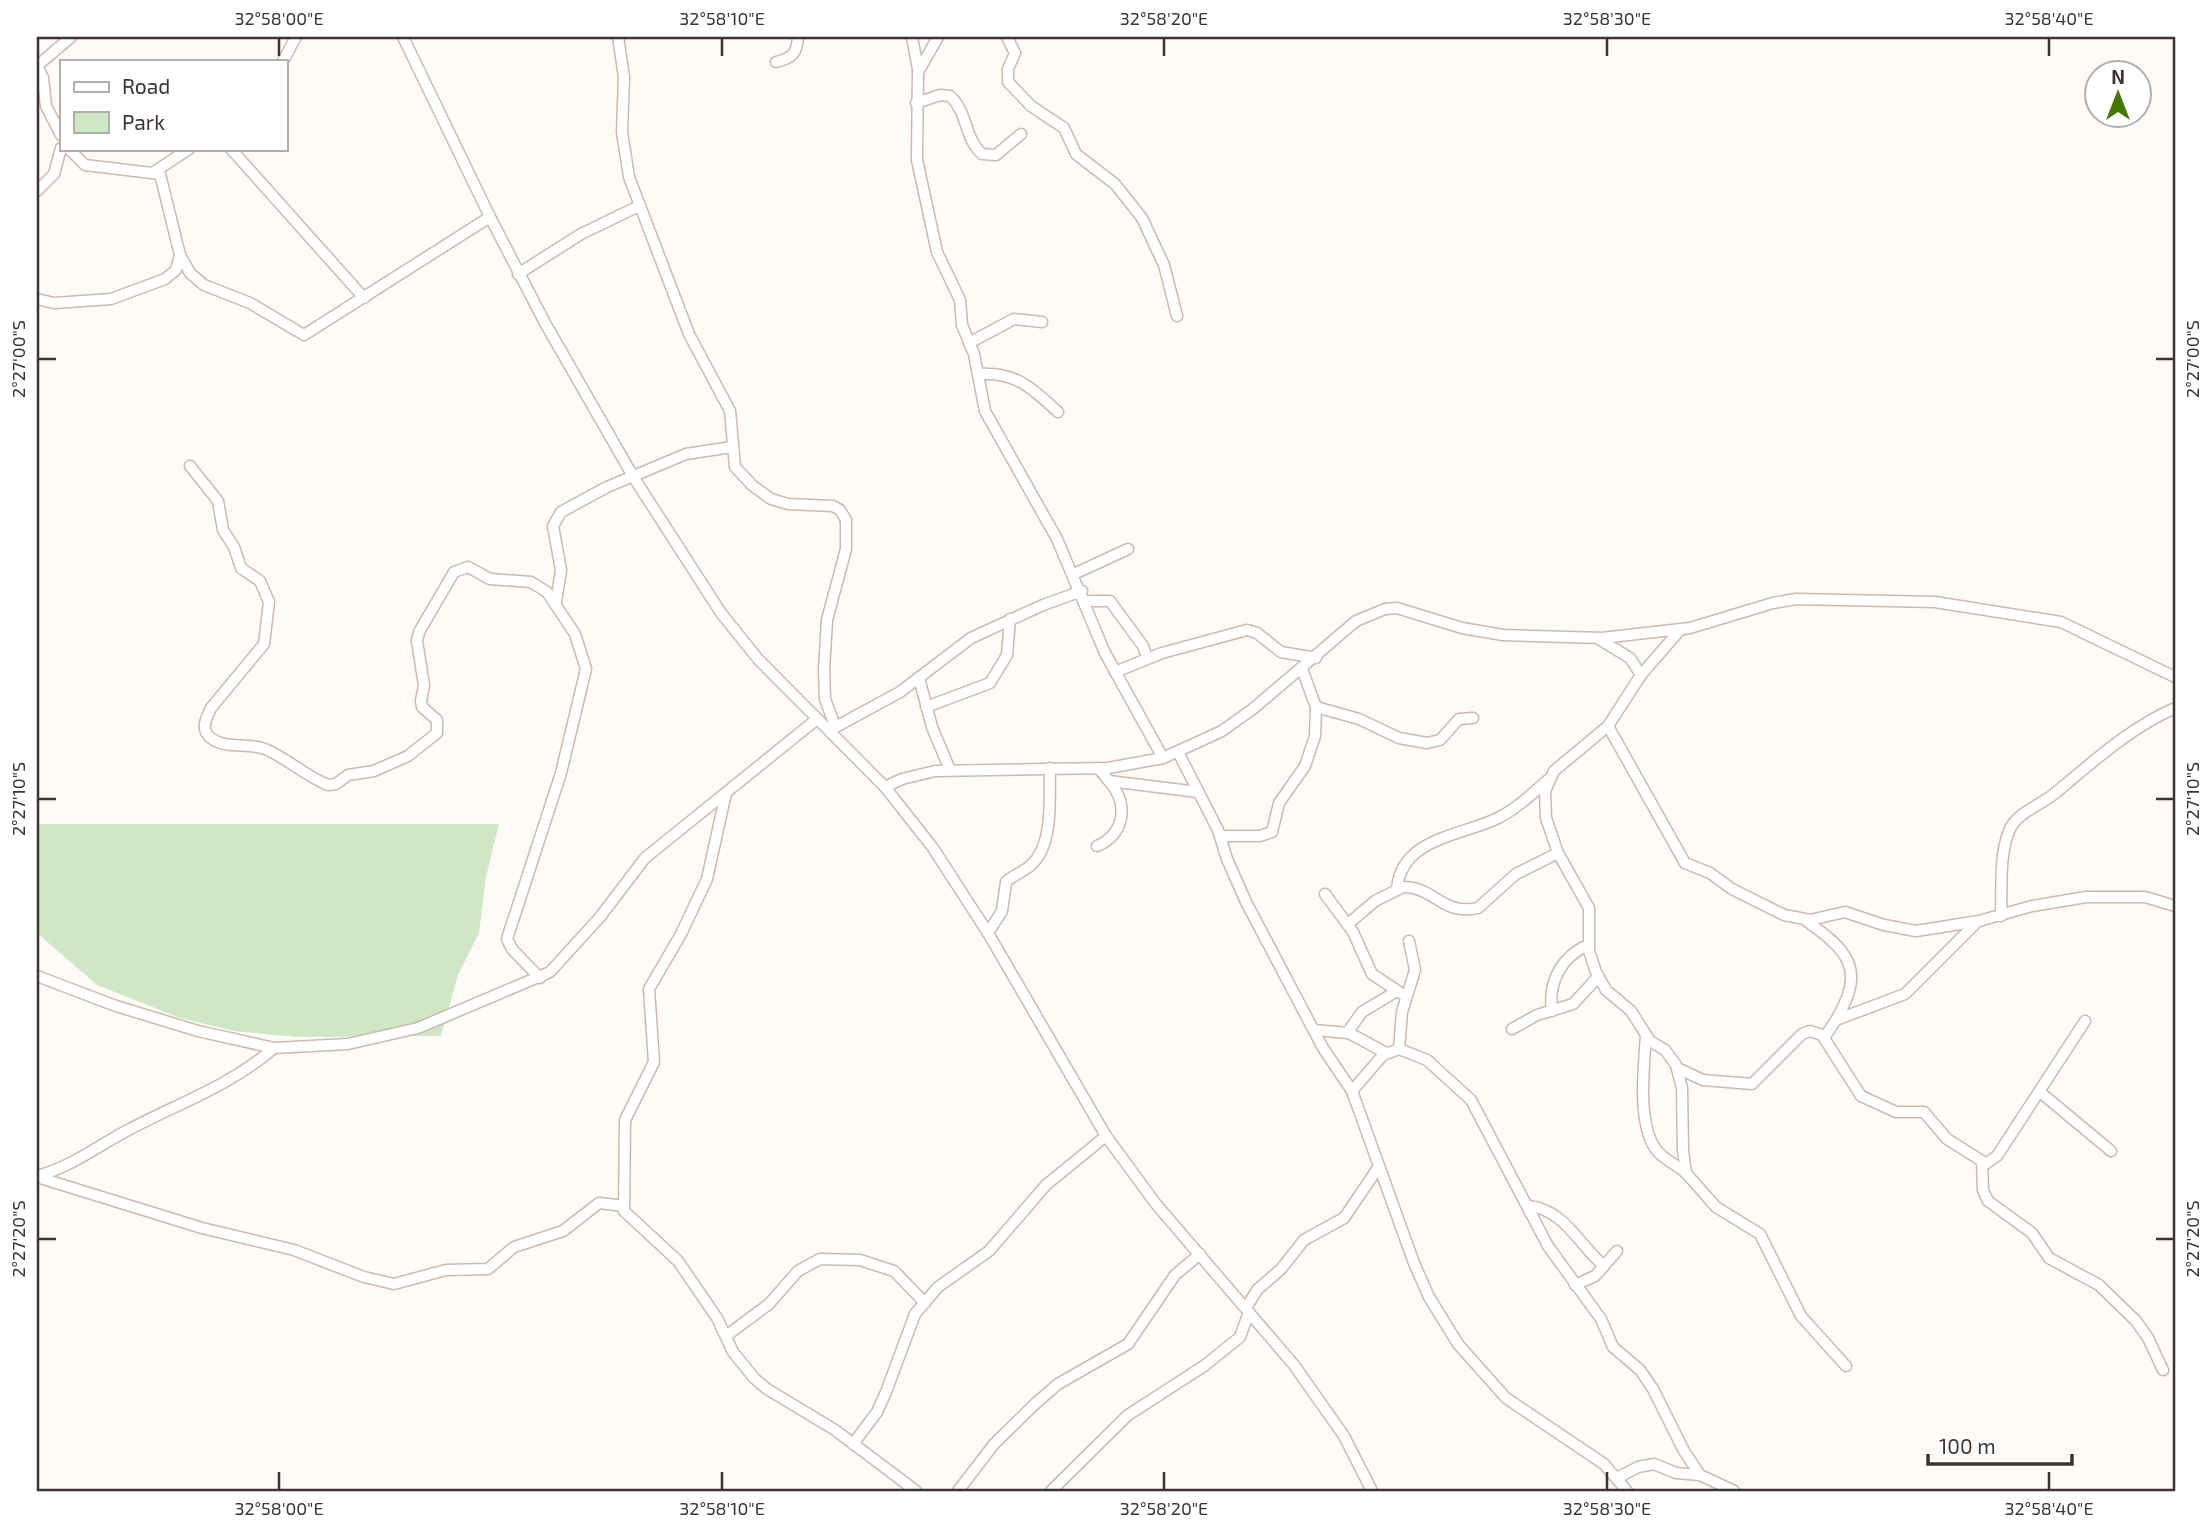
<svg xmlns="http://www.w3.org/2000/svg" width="2212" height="1528" viewBox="0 0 2212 1528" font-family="'Exo 2',sans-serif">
<rect width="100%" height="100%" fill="#fefaf8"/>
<path fill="#cfe7c7" d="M37,824h462l-13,53 -7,56 -21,42 -17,61 -144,1 -63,-6 -54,-13 -83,-33 -60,-52z"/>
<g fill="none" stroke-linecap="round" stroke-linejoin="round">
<g stroke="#cdb9b0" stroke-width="13">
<g id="minor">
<path d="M403,37l87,180 55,106 89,155 87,135 37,46 127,128 48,61 55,85 118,203 50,68 138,161 50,71 28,55"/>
<path d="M618,37l6,40 -2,55 7,45 60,157 41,77 5,56 18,19 18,13 17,5 45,2 7,4 6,10v29l-19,71 -3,50 1,29 10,27"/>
<path d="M912,37l6,32 -1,91 20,92 23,48 2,25 12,29 11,57 72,128 48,114 58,105"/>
<path d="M1007,37l8,16 -7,16v13l23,24 33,22 12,26 39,30 27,34 22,47 13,51"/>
<path d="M283,61l13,-24"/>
<path d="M776,62c16,-4 21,-8 22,-25"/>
<path d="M37,66l6,12 3,28 15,29"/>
<path d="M37,66l34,-29"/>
<path d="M918,72l20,-35"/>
<path d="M916,103l24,-8 10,1c18,16 14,42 32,58l14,1 25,-21"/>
<path d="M69,149l16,16 75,9 20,81 10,18 14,12 46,18 54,32 186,-118"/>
<path d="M231,149l133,149"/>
<path d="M154,172l35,-23"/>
<path d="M37,191l17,-17 7,-26"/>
<path d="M518,274l63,-40 58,-28"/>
<path d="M37,299l17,4 57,-4 54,-20 11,-9 4,-15"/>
<path d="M969,343l45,-24 28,3"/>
<path d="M978,374c37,-3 54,14 80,38"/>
<path d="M190,466l28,35 5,29 11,17 7,21 19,13 9,21 -5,42 -53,64c-5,10 -11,22 0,30 15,12 37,4 54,11 22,9 40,27 63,36l8,-1 12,-9 26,-4 34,-15 29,-23v-13l-15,-13 -1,-6 3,-16 -7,-44 2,-9 35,-60 14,-5 22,12 41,3 16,10 28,42 11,35 -25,104 -54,166 5,10 28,29"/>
<path d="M1074,574l54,-25"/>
<path d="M1085,601h25l33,45 4,12"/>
<path d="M556,602l5,-32 -8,-44 8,-14 46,-25 79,-33 46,-7"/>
<path d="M1680,630l-39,45 -33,51 -54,45 -9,20 1,27 12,35 31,55v43l7,21 10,18 25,21 19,30 15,9 11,15 6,23 1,63 3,22 30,34 44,27 41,82 45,50"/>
<path d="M1597,638l33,20 11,17"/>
<path d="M1115,672l47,-19 85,-23 10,3 24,19 35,6"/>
<path d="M919,678l13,49 18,43"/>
<path d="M926,707l64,-24 17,-28 3,-36"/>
<path d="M1316,707l43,12 40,19 28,5 13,-3 19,-21 14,-1"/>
<path d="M1608,726l77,137 25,10 22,16 52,26 26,5 35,-8 39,13 32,6 63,-10 53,-15 54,-9h59l30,9"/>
<path d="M832,729l68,-37 71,-54 72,-33 39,-14"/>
<path d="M1178,752l40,78 9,29 19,43 77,146 29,43 62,172 15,34 29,47 48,54 98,66 23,27"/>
<path d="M1098,768l11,13 89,11"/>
<path d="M885,787l17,-8 33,-8 173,-3 55,-10 59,-27 32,-23 102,-87 29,-12 12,-1 65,20 41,7 99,3 88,-10 83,-25 23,-4 139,3 126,20 114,55"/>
<path d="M726,793l-19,86 -26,55 -32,55 5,73 -29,58 -1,91 54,50 39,57 16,34 21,26 13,11 68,41 81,61"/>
<path d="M1221,836h39l12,-4 7,-29 26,-37 10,-30 1,-29 -14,-38"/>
<path d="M1097,846c28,-12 32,-42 12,-65"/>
<path d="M1397,889c4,-50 62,-53 99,-70 19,-9 36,-25 52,-39"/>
<path d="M1325,894l28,38 19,42 33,22"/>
<path d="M2001,916c1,-27 -2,-60 8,-85 7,-18 30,-25 45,-37 39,-32 74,-65 121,-86"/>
<path d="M1805,920c44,31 61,49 31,100"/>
<path d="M1348,924l27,-23 28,-14c33,0 38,29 75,21l38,-34 42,-21"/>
<path d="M988,933l14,-22 4,-29c8,-8 19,-10 27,-19 21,-21 16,-67 17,-95"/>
<path d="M37,976l79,30 82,25 76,17 74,-4 70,-16 132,-56 50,-55 45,-59 172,-139"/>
<path d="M1552,1011c-4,-29 9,-54 36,-66"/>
<path d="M1512,1029l25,-14 36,-11 25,-27"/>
<path d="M1314,1030l35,3 37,20"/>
<path d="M1347,1033l15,-21 35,-21"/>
<path d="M1646,1035c-2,32 -10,94 13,118 8,8 19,13 27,20"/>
<path d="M1824,1038l12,-18 69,-26 70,-70"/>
<path d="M1399,1049l3,-37 13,-42 -6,-29"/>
<path d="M1677,1068l26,12 49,4 50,-50 8,-3 12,4 39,61 35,16h28l23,27 35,22 1,29 5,11 44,32 17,25 50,27 37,36 12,17 15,32"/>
<path d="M1352,1091l31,-36 16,-6 28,11 44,40 77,146 53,73 12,28 27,23 13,19 31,62 16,24"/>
<path d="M2040,1092l71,59"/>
<path d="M1984,1165l13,-9 88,-135"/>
<path d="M37,1176c34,-9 61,-30 91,-46 51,-27 102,-44 146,-82"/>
<path d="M37,1177l165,51 92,22 70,27 30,7 52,-14 42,-1 26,-22 49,-16 36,-28 25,3"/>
<path d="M1529,1206c36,4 49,38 75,60"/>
<path d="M1575,1285l20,-9 22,-25"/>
<path d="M1246,1308l11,-18 24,-21 23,-29 40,-22 34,-50"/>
<path d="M726,1336l43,-32 29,-33 22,-12 40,1 34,11 31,32"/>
<path d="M853,1444l24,-32 9,-20 29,-78 23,-27 51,-36 57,-66 60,-49"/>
<path d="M1617,1478l21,-11 16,-3 22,9 24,2 34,16"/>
<path d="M958,1491l36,-47 42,-41 22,-19 70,-40 47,-69 25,-21"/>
<path d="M1051,1491l77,-76 76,-49 36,-29 9,-25"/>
</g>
</g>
<use href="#minor" stroke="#fff" stroke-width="10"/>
</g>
<path fill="none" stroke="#3c3430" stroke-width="2.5" d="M279,38v18M722,38v18M1164,38v18M1607,38v18M2049,38v18M38,359h18M2156,359h18M38,799h18M2156,799h18M38,1239h18M2156,1239h18M279,1472v18M722,1472v18M1164,1472v18M1607,1472v18M2049,1472v18"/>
<rect width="2212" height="1528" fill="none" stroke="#ffffff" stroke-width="77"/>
<rect x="60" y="60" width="228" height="91" fill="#ffffff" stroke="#b1aeac" stroke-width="2"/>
<rect x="74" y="82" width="35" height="10" fill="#ffffff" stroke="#b1aeac" stroke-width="2"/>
<text x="122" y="94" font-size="21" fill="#3c3430">Road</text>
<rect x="74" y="112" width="35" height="21" fill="#cfe7c7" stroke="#b1aeac" stroke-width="2"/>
<text x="122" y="130" font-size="21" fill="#3c3430">Park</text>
<g transform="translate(2118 94)"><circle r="33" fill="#ffffff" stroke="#b1aeac" stroke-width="2"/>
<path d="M0-5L12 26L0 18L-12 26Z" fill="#467801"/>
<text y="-10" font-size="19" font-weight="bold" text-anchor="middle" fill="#3c3430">N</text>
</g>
<path d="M1928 1454v10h144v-10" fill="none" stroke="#3c3430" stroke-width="3.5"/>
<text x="1939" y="1454" font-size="21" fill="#3c3430" stroke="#ffffff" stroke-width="5" paint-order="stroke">100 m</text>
<rect x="38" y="38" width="2136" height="1452" fill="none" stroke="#3c3430" stroke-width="2.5"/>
<g font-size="18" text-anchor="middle" fill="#3c3430">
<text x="279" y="25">32°58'00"E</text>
<text x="722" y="25">32°58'10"E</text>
<text x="1164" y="25">32°58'20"E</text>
<text x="1607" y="25">32°58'30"E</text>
<text x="2049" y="25">32°58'40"E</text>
<text transform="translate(19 359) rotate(-90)" y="6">2°27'00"S</text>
<text transform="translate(2193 359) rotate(-90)" y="6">2°27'00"S</text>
<text transform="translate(19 799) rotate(-90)" y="6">2°27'10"S</text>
<text transform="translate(2193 799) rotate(-90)" y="6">2°27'10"S</text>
<text transform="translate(19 1239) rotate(-90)" y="6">2°27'20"S</text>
<text transform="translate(2193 1239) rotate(-90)" y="6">2°27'20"S</text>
<text x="279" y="1515">32°58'00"E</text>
<text x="722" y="1515">32°58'10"E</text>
<text x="1164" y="1515">32°58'20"E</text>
<text x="1607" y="1515">32°58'30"E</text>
<text x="2049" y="1515">32°58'40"E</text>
</g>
</svg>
